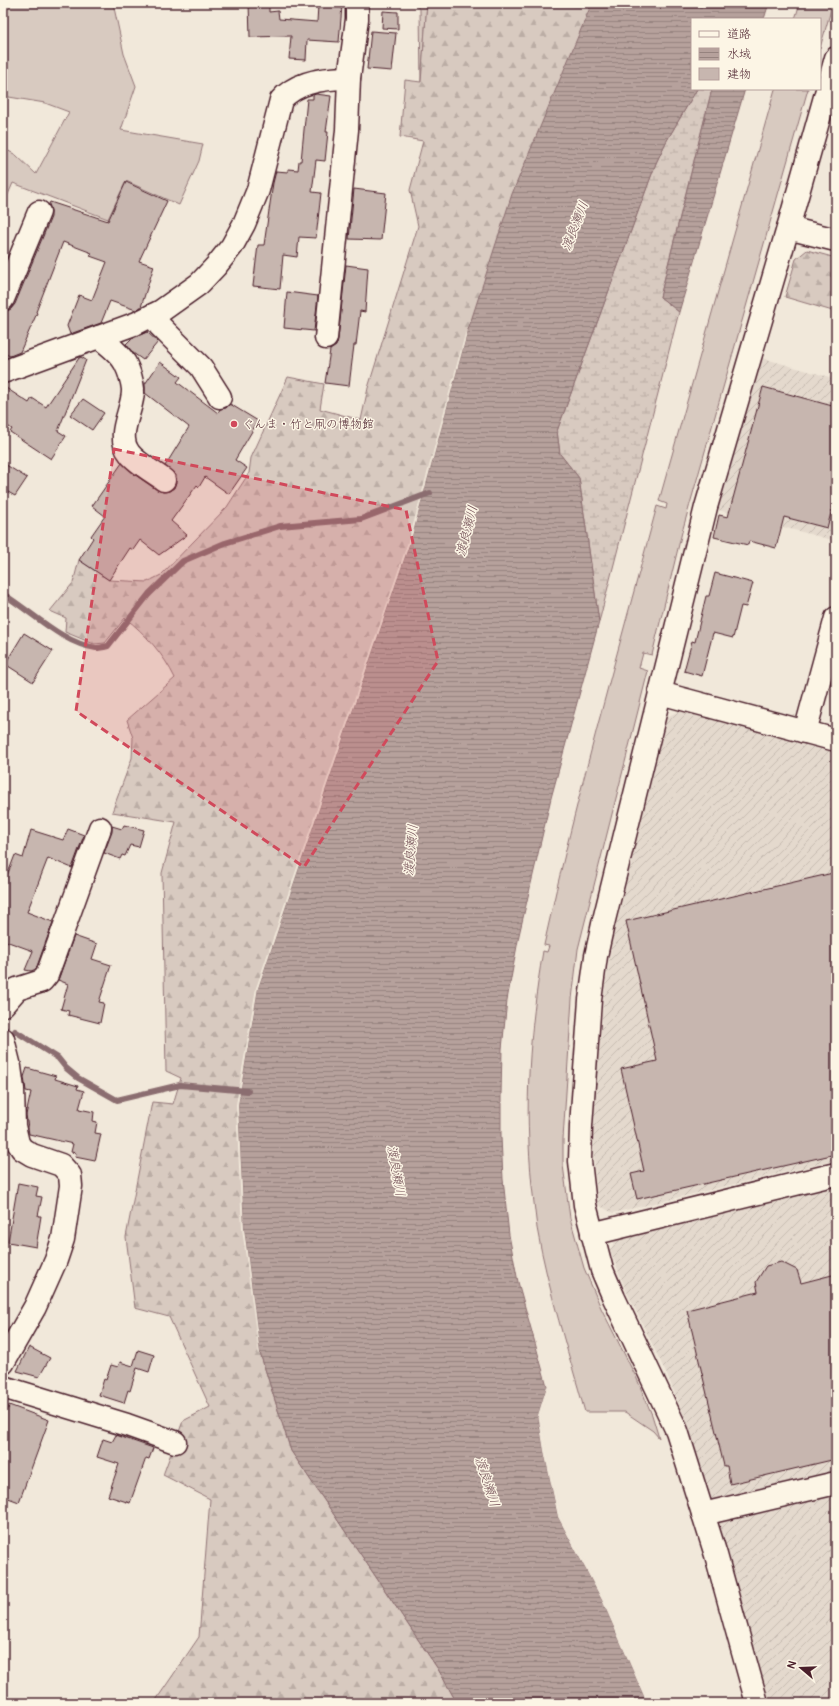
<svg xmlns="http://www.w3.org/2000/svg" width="839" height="1706" viewBox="0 0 839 1706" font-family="Pangolin,'Klee One',sans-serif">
<defs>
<pattern id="industrial-furrows" width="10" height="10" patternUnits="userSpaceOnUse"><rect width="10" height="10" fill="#e4d9cd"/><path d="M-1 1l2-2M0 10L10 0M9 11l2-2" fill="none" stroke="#c5bab0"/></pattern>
<pattern id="forest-firs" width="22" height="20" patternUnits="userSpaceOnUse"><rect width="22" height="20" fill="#d8cac0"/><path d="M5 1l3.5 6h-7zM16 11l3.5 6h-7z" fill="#bbada5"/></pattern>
<pattern id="wetland-marsh" width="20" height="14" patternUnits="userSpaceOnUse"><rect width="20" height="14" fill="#d8cac0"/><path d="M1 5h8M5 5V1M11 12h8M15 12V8" fill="none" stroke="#bbada5"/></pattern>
<pattern id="water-rules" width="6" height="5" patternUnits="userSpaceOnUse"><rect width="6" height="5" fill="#b6a19c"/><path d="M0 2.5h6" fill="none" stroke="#96837f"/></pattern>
</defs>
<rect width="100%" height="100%" fill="#f1e8da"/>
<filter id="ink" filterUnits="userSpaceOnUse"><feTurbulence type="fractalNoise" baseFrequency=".025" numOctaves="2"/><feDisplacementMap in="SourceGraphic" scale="8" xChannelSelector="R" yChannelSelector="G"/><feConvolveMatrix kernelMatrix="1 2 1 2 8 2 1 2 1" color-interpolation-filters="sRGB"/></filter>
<g filter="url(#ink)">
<g fill="url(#industrial-furrows)">
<path d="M762,358l74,21v162l-118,-31z"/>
<path d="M681,710l155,42v408l-223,53 -15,-8 -5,-55 1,-43 10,-115 9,-55 54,-220z"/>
<path d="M836,1183v520h-66l-80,-272 -22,-54 -43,-89 -15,-38 8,-13z"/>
</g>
<g fill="#d8cac0" stroke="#917476">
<path d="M3,3h110l11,51 12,32 -15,44 82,14 -4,17 -20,44 -53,-24 -18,38 -95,-36 -10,23v-58l13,7 20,19 33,-62 -24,-9 -42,-7z"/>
<path d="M417,3h10l-6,80 -1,-74 -4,-3z"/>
<path d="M800,3h33l-13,45v-29h-25z"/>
<path d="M775,89h33l-126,443 -30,123 -9,-2 -4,15 9,3 -70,278 -6,50 -9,140v26l7,53 14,50 17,40 36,71 15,36 7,23 -6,-7 -28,-19h-40c-17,-61 -37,-122 -48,-184 -2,-14 -3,-28 -5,-42 -8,-82 -3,-153 11,-235l4,1 2,-6 -5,-1c32,-148 74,-293 113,-439l9,3 1,-5 -8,-3z"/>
</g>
<g fill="url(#forest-firs)" stroke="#917476">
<path d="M427,3h165l-124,327 -32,118 -176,905 31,98 147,218 19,34h-303l45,-66 11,-138 -47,-24 20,-54 27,-14 -41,-90 -34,-9 -9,-71 26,-135 21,2 8,-26 -15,-7 -4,-198 14,-51 -64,-10 20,-54 1,-20 -6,-18 48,-42c-11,-23 -30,-45 -50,-60l-20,25 -11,1 -29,-12 1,-14 -16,-7 23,-28 6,-23 30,20 38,2 14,-7 66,-68 22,-34 2,-15 37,-81 36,7 -4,25 41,11 7,-32 50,-162 -8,-36 13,-49 -23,-4 5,-57 16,2z"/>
<path d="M807,250l29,8v54l-51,-15 11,-38z"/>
</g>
<path fill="url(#wetland-marsh)" stroke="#917476" d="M697,89h15l-52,208 19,15 -80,310 -20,-144 -19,-24 -3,-23 99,-268 10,-21z"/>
<g fill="url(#water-rules)" stroke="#8b6d6f">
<path d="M592,3h177l-5,16h-72v70h5l-31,53 -10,21 -99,268 3,23 19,24 20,144 -48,176 -32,137 -12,65 -5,49 -1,46v42l2,42 6,56 9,47 29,104 -9,29 6,36 14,66 44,83 45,103h-190l-19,-34 -147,-218 -31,-98 -16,-125 -6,-123 20,-117 154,-452 56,-206 44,-136z"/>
<path d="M712,89h33l-66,223 -19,-15z"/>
</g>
<g fill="#f1e8da">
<path d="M468,330l-56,206 -154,452 -20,117 6,123 16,125 -1,2 -17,-127 -6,-123 20,-117 154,-452 56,-205z"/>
<path d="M547,1386l2,2 -9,27 20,101 44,83 45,104h-2l-45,-103 -44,-83 -14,-66 -6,-36z"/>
</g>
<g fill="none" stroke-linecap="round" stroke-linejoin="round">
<g stroke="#8b6d6f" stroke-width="6">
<path d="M3,594c28,17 60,50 93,54 4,0 8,-1 12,-2l41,-52 34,-33 42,-18 55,-17 81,-7 69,-26"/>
<path d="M15,1031l43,27 8,10 12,10 39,22 63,-15 68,6"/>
</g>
</g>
<g fill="#c7b6af" stroke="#4a1f2b">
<path d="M249,3h20v9l9,-1 1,8 38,3 1,-17 24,1 -3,36 -32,-2 -1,20 -17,-1 2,-23 -41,1z"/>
<path d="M383,11l15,1v17l-16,-1z"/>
<path d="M371,31l25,2 -4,38 -25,-2z"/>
<path d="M316,94l15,2 -5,36h2l-3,29 -9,-1 -4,32 9,1 -5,45 -17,-1 -2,20 -14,-2 -3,34 -27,-3 5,-41h6l9,-62 3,-12 12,1v-3l10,1 1,-9h2l6,-62h6v-4z"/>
<path d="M126,182l41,19 -28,60 15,5 -13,41 -5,3 -26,-9 -9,22 -31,11 -3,-8 12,-31 13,5 15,-38 -17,-6 2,-3 -29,-11 -27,70 1,1 -17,39 -10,4 -7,-3v-34l4,-8 4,-2 4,-5 36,-87v-6l-2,-7 1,-2 58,19z"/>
<path d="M354,189l32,4 -5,47 -32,-1z"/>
<path d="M346,265l22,3 -3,44 -5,-1 -4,34h-2l-5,41 -24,-3 5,-33 6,-4 2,-7z"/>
<path d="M287,292l31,4 -4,35 -30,-3z"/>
<path d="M147,332l11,10 -15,18 -10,-7 -7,-9 5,-5z"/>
<path d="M81,357l5,3 -28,71 8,5 -15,23 -41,-27 2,-3 -9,-6v-37l26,17 3,-5 14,9 33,-49z"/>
<path d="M160,362l21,15 -4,5 41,31 2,-4 6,-1 4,-4 28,17 -23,39 12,8 -18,26 -24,-17 -6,10 -2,-2 -26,36 16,14 -28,20 -19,-15 -7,10 -3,-2 -21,32 -30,-20 14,-22 -2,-2 14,-20 -13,-10 30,-43 12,11 23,16 6,2 6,-1 5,-3 2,-6v-7l-11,-9 24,-39 -44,-34v-9z"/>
<path d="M763,387l73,20v87l-9,34 -43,-11 -8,31 -27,-7 -1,4 -34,-8 5,-22 9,2z"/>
<path d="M83,399l21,14 -12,17 -22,-15z"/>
<path d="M3,463l24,15 -12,18 -12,-7z"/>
<path d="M715,573l38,10 -7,24 -5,-1 -8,32 -20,-5 -11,43 -18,-5 8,-30 3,1 11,-46h3z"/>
<path d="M24,633l29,18 -20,31 -28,-18z"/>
<path d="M124,825l20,5 -5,17 -9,-2 -5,11 -3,-1 -2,4 -16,-6 8,-21v-6l10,3z"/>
<path d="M68,829l16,6 -12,33 -24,-10 -21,54 26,10 -17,47 -5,2 -6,-1 8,-19 -30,-11v-54l12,-31 8,3 8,-28 32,10z"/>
<path d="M833,873l3,15v266l-199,45 -6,-25 13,-3 -23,-102 36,-8 -31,-140z"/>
<path d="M74,936l23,8 -5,15 19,6 -12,37 5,1 -4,20 -32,-8 1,-4 -8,-2 7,-25 -10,-4z"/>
<path d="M27,1068l29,8 -1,3 23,7 -1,3 7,2 -5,18 15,3 -1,9 4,1 -2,11 6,1 -6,27 -20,-4 1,-4 -5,-1 2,-8 -44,-10 -3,-19 5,-23 -5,-1 -2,-14z"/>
<path d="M18,1183l20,4 -2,9 6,1 -4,19h3l-5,31 -28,-5z"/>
<path d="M781,1262l16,8 4,13 35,-9v185l-106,25 -3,-18h-3l-37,-156 71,-18 -2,-10 10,-16z"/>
<path d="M29,1347l21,11 -11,19 -22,-6z"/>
<path d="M138,1350l16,5 -5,17 -12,-4 -7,23 -2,-1 -4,13 -25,-8 5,-16 2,1 5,-15 7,2 2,-5 13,4z"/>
<path d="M9,1405l40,15 -30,82 -16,-6v-89l5,2z"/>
<path d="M116,1435l37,13 -4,11 -3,-1 -16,45 -22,-7 11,-32 -22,-7 6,-18 9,3z"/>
</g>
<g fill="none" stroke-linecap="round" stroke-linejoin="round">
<g stroke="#4a1f2b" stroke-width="25">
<g id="minor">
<path d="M788,228l48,12"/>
<path d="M3,299l36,-87"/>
<path d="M153,315l7,11 41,41 19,30"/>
<path d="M99,337c9,8 20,15 26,26 4,8 7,17 8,26 1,21 -19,46 -3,65 7,9 25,19 34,26"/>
<path d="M326,338l21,-208 2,-52 8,-59v-16"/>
<path d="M3,372l134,-49 24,-12 38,-27 17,-18 16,-20 12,-22 14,-34 23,-90c15,-18 45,-22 68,-22"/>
<path d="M660,693l176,47"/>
<path d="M805,732l31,-114"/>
<path d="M3,1005l14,-16 25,-8 5,-6 53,-147"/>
<path d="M3,1039l7,28 3,22 1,37 4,17 4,6 10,6 29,10 9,10 1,11 -8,53 -7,21 -21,47 -32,56"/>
<path d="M592,1234l244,-60"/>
<path d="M3,1387l124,38 48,17"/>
<path d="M703,1514l133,-31"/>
<path d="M757,1703l-41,-148 -39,-124 -63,-133 -12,-28 -17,-65 -5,-44 1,-35 9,-126 6,-44 7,-32 103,-417 82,-279 48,-170"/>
</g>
</g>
<use href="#minor" stroke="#fcf5e5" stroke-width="22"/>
</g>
</g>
<path fill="#d1495b" fill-opacity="0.2" stroke="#d1495b" stroke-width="3" stroke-dasharray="8 5" stroke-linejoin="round" d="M114,449l292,61 32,151 -134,206 -228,-156z"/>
<circle fill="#d1495b" stroke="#fcf5e5" stroke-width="1.5" cx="234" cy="424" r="4"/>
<g text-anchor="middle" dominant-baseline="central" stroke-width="3" stroke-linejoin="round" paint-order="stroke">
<g font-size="12" fill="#4a1f2b" stroke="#fcf5e5" text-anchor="start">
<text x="242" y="424">ぐんま・竹と凧の博物館</text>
</g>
<g font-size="13" font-style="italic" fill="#704c53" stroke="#fcf5e5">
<text transform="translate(575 226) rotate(-69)">渡良瀬川</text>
<text transform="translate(467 531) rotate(-76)">渡良瀬川</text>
<text transform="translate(411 850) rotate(-85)">渡良瀬川</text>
<text transform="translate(396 1171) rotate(80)">渡良瀬川</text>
<text transform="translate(487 1482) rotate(72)">渡良瀬川</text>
</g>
</g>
<rect width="839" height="1706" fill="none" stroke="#fcf5e5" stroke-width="16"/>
<rect x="8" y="8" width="823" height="1690" fill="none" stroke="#4a1f2b" stroke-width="1.5" filter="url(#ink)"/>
<rect x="691" y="18" width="130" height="72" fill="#fcf5e5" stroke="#b59f9b"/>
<rect x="699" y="31" width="20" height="6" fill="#fcf5e5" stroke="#b59f9b"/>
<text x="727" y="38" font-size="12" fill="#4a1f2b">道路</text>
<rect x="699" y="48" width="20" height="12" fill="url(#water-rules)" stroke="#b59f9b"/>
<text x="727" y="58" font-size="12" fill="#4a1f2b">水域</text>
<rect x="699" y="68" width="20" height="12" fill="#c7b6af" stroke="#b59f9b"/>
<text x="727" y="78" font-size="12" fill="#4a1f2b">建物</text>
<g transform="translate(801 1668) rotate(289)" stroke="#fcf5e5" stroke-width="3" paint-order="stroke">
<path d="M0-3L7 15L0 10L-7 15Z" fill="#4a1f2b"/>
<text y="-6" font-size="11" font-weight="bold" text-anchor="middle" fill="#4a1f2b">N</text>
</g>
</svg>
